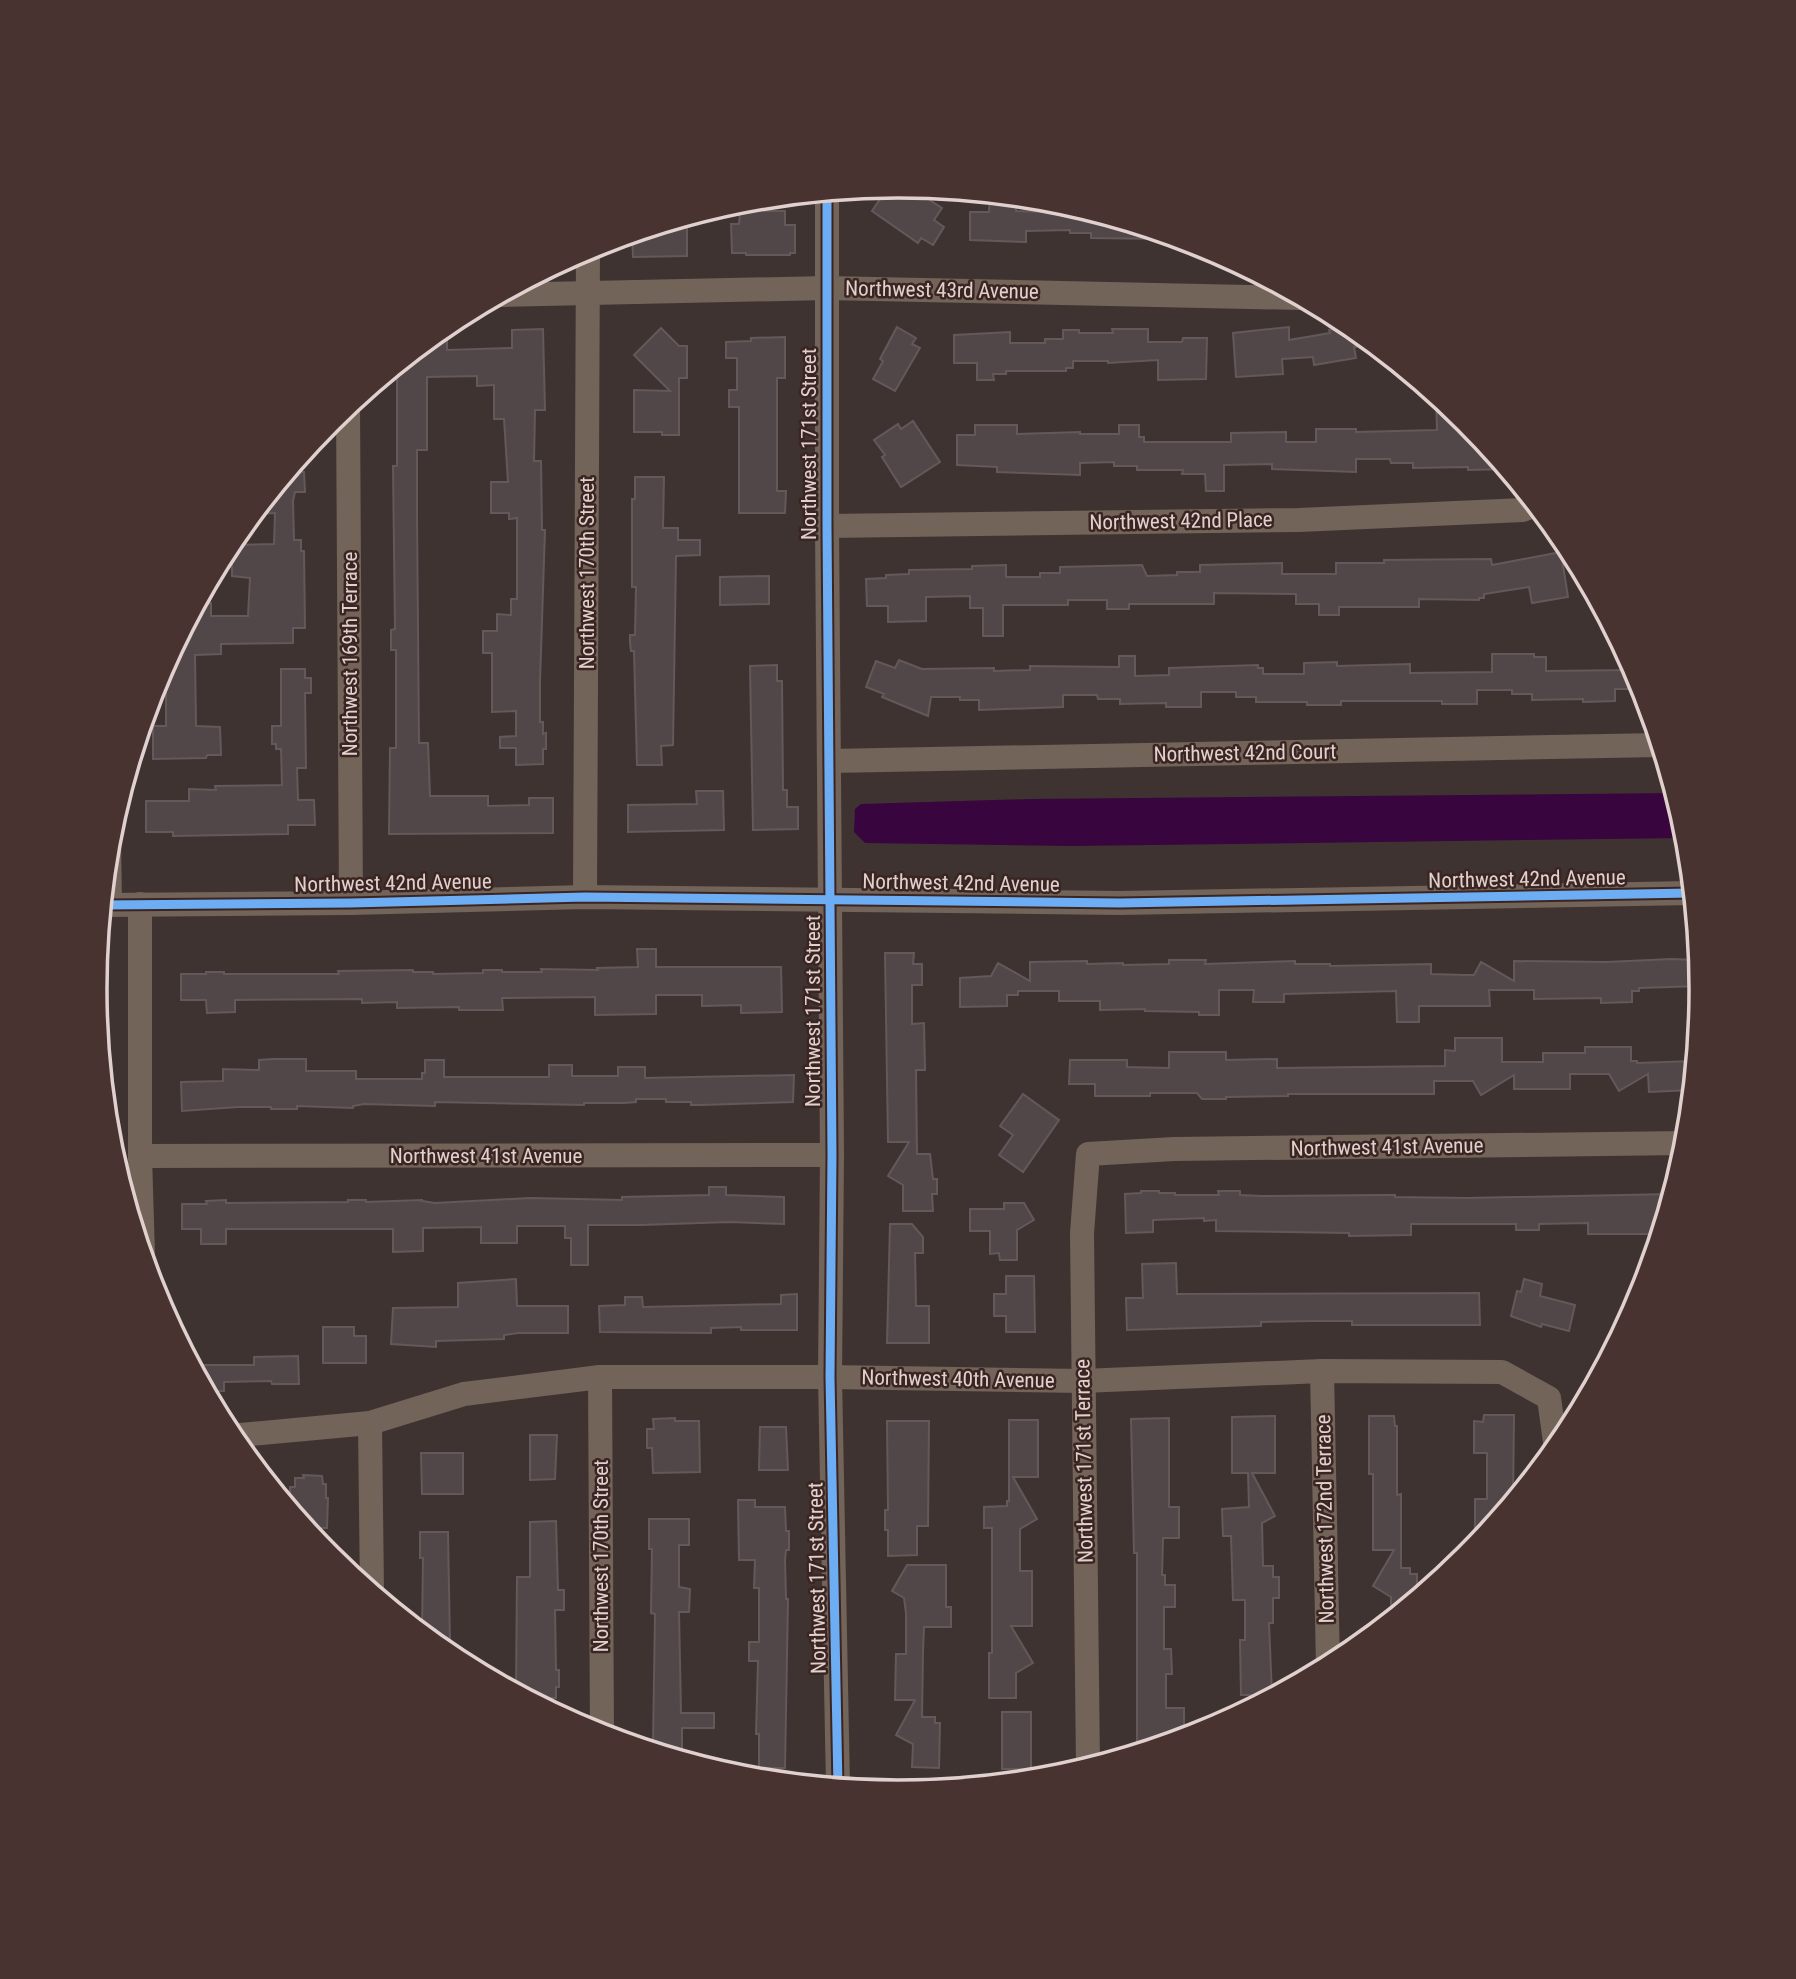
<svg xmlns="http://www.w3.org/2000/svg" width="1796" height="1979" viewBox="0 0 1796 1979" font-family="'Roboto Condensed',sans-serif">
<rect width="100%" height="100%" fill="#3f3332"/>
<path fill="#39053e" d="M1674,793l13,45 -615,8 -207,-3 -11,-11 1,-23 6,-5 168,-5z"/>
<g fill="#514749" stroke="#64585a" stroke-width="2">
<path d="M898,186l11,1 33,21 -8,12 10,7 -11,18 -12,-7 -3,5 -46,-32 16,-24z"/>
<path d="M990,195l26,3v13l33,1v-11l6,1 110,33 -1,4 -73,-1v-5h-21v-3l-44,1v11l-56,-2v-28h19z"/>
<path d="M740,211h45v14h10v28h-5v2h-44v-2h-14l-1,-29h8z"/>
<path d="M684,219v5h3v32l-54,1 -1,-23z"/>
<path d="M447,325v25l65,-2v-18l31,-1 2,81h-10l-1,51h7l1,69h3l-5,151v41h3v12l3,-1v16h-3v15l-27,1v-17h-16v-11l16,-1v-25l-24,1v-59h-9v-22h14v-17l14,1v-16h6v-81l-8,1v-6h-18v-31h17l-4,-63h-10v-34l-17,1v-10l-50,1v73h-10v66l2,227h9l2,53h58v10l41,-1v-7h24v35l-164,1 1,-86h6v-98h-5v-20l4,-1 -2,-163h4v-99z"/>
<path d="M1350,326l23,18 -19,3 2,11 -42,7 -1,-8 -31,2 1,15 -47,3 -3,-44 56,-6v13l41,-7 -1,-3z"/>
<path d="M897,327l19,11 -4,6 8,4 -25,43 -22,-12 10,-18 -3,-2z"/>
<path d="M661,328l18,18h8v32h-8v57h-17v-3h-28v-42l36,1 -36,-36z"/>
<path d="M1112,329h36v13h34l1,-4h24l-1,41 -48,1v-20l-50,3v-2h-35v7h-7v3h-60v3h-13l1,6h-17v-17h-23v-28l56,-3v11h35v-4h18v-9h16v3h34z"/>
<path d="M785,337v41h-8v113h9l-1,22h-46v-106h-10v-17h8v-32h-11v-16l25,-1v-3z"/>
<path d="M1436,397l30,25 40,47 -38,1v-3l-55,1v-5h-22l-1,-4h-34v13l-84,-3v-5l-48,1v26h-18l-1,-17h-23l1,-4h-46v-4h-23v-4l-34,1v12l-83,-3v-5l-40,-2v-30h18v-10h42v9l63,-2v2h39v-9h20v12h5v5h87v-9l55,-1v10h30v-13h40v3l81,-2z"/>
<path d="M913,421l27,41 -39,25 -19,-30 3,-2 -11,-15 24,-16 3,5z"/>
<path d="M295,464v8h9l1,20h-10l-2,9 1,39h7v11h3l1,77h-12v15l-72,1v10l-26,1 1,71 24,1 1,28h-14l-1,3 -53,1v-33h13v-63l32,-60h13v13h37l2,-38 -18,-2v-31l42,-1 1,-31 -21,1z"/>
<path d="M635,477h29l-1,51h15v12h22v15l-24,1 -3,189 -12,1 1,19h-25l-3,-114h-3l-1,-8v-8h5l1,-48h-4v-88h3z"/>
<path d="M1561,552l7,45 -36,6 -3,-16 -45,7v4h-5v2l-60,-1v8h-80v8h-20v-11h-23v-10l-82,-1v11h-85v5h-22v-9h-39v5h-65v31h-20v-28h-13v-12l-44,1v24l-38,1v-16h-21l-1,-27 20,-1v-3l23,-1v-4l63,-1v-3l34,-1v12h34v-4h20v-6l82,-2 5,11 30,-1v-3h23v-7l82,-2v11h54v-11h48v-3l107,-1 1,6z"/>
<path d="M769,576v28l-49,1v-28z"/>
<path d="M1492,654h42v3h12v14l88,-1 9,19h-28v12l-32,1v-3l-51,1v-6h-20v-4h-35v14h-35v-3h-101v4h-34v-3h-51v-5h-20v-5h-35v15h-35v-4l-46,1v-5h-22l-1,-4h-34v12l-84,3v-10h-19v-3h-29l-3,19 -46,-19 2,-3 -18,-7 10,-26 19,7 4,-8 23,9 72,-1v3l36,-1v-4l89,1v-11h16v20l34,-1v-7l89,-3v3h5v6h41v-11l33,-1v4l73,-2v9l82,-1z"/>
<path d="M777,665v16h5l1,109h4v17h11v22l-45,1 -3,-164z"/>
<path d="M281,669h24v9h6v15h-6l1,75h-9l1,32h16l1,25h-27v9l-115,2v-4h-27v-31h43v-12l27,1 -1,-4 67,-1 -1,-36h-5v-5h-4v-18h9z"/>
<path d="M696,791h27l1,39 -96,2v-27l69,-1z"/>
<path d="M637,949h19v18h125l1,45 -41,1v-8l-39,1v-11h-46v19l-61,1v-18l-93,1 1,12h-44v-3l-62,1v-6l-35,1v-4l-127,1v12l-28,1 -1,-13h-25v-26h25v-2h18v2h115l-1,-3 75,-1v2h20v2l50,-1v-3h19v2h40l-1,-3 57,1 -1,-2 41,-1z"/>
<path d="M885,953h29l-1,11h9v21h-10v39l12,-1 1,47h-9l1,84h13l3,25h4v15h-5l1,17h-30v-26l-15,-9 21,-34h-21z"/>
<path d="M1671,959l28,1 2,26 -62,2v3h-7v11l-31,1v-5l-67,1v-9h-45l1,16h-71v16h-22l-1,-31 -112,3v8h-31l1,-12h-35v25h-20v-3l-54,-1v-2l-45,1v-9h-41v-10h-41v4h-11v11l-47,1v-29l31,-2 7,-13 32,18v-19l57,-1v3l36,-1v2l46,-1v-4h37l-1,4 90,-3v3h35v2l101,-2v10l33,1h10l7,-13 33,19v-20l93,1z"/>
<path d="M1455,1038h47v24h41v-9h42v-6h46v14h6v2l57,-2 -2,29 -43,2 -1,-18 -29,17 -10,-17h-39v15h-56v-14l-33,20 -8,-14h-39v13h-146v2l-62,1v2h-24l-5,-6h-47v3h-55v-12h-26l1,-24h57v7l42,1v-16h57v8l51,-1v9l168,-2v-16l10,1z"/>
<path d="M273,1059h33v12h50v8h66v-6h3v-13h19v17h105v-12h23v11h46v-9h27v11l149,-3 -1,27 -92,3h-10v-3h-25v-3h-30v3l-12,1h-40v2l-149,-3v4l-71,-2 -11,2v2l-56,-2v3h-26v-2h-33l-56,4 -1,-29 42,-1v-12l36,1v-10z"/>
<path d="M1023,1094l36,26 -36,52 -24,-17 14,-20 -13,-9z"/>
<path d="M709,1187h17v8l58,2v27l-55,-2 -87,3h-54v40h-17v-27h-6v-12h-48v17h-36v-16l-58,1v23l-30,1v-23h-167v15h-25v-15h-19v-25h25l-1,-3 20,-1v3l122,-1v-2h18v2l56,-2v1l13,2 95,-5 92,2v-3l87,-2z"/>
<path d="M1141,1191h18v2h16v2h44l-1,-4h22v4l22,1 122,-1h11v2l72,1 205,-4 -13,40h-71v-11l-49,1v6h-23v-6h-105v11l-62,1v-3l-133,-2v-11l-12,1v-3l-51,2v12l-27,1 -1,-39 16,-1z"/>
<path d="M1004,1203h20l10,17 -17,10v30h-17l-1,-7 -9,1v-23h-20v-22h34z"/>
<path d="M890,1224h22l11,13v16h-8l1,53h13v37h-42z"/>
<path d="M1176,1263l1,31 302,-1 1,32h-128v-4h-40l-51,1v4l-134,4 -1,-32h17l-1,-34z"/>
<path d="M1006,1276h28l1,56h-29v-16h-12v-22h12z"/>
<path d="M516,1279l1,27h51v27h-50l-14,2v4l-68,2v6l-45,-3 2,-36 65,-1v-24z"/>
<path d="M1524,1279l18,5 -2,12 35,9 -6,26 -27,-7 -1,3 -30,-11 6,-25 4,1z"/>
<path d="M797,1294v36h-56v-3l-30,1v5l-111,-1 -1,-26 26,-1v-8h17l1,10 138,-3v-9z"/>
<path d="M323,1327h31v9h12v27h-43z"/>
<path d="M298,1356l1,28h-27l-1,-3 -47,1v9h-18l-14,-26h62v-8z"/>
<path d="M1484,1415h30l-1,86 -38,46v-48h12v-46h-13v-32l9,1z"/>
<path d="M1275,1416v57h-23l23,43 -13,7 1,43h10v11h6v21h-6v25h-4l3,72h-31l-1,-55h5v-40h-12l-2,-64h-8l-1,-27 27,-2 -1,-34h-16v-56z"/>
<path d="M1369,1416h25l1,10h2v69l4,-1v74h9v6h7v24l-26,22v-23l-18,-11 21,-36h-21v-76h-4z"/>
<path d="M675,1418v3h24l1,51 -47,1 -1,-25h-5v-19h7l-1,-10z"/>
<path d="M1169,1418v89h10v31h-16l-1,37h3v10h10v22h-11v42h7l1,25h-6v34h18v30l-47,15v-200h-3l-3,-134z"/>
<path d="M1009,1420h29v57h-25l24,42 -17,10v42h12v55h-21l22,37 -17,10v25h-27v-45h3v-125h-8v-21l23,-1v-5h2z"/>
<path d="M887,1421h42l-1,105h-11v29l-29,1v-26h-3v-20h3z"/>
<path d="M760,1427h26l2,43h-29z"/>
<path d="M530,1435h27l-2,44 -25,1z"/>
<path d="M421,1453h42v41h-41z"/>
<path d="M303,1475l19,1 1,8h3v14h2l-1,30h-22l-5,-7v-10l-10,-2v-22h5v-9h9z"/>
<path d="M738,1500h17v7h30l1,24h3v19h-3l-1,10 1,39h2l-3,169h-26v-34h-3l2,-73h-9v-19h10v-54h-5l1,-28h-16z"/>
<path d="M649,1519h40v26h-10v42l11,2 -1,23h-10l2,101h33v15h-32v32l-27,-8v-8h-2l2,-130 -4,-1 1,-64h-3z"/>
<path d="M556,1521l2,69h6v20h-9l1,60h3v17h-3v11h-29l-11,-6 1,-115h13v-55z"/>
<path d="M420,1532h28l2,113h-14l-14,-12 1,-75h-3z"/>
<path d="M907,1565h39v42h5v20h-27l-1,25 -1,65h13v6h5l-1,45 -27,-1 1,-23 -17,-9 19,-35h-20l1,-46h10v-41l-2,-15 -12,-7z"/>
<rect x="1002" y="1712" width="29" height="57"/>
</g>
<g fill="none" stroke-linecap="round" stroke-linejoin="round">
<g stroke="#736459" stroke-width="24">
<path d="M827,193v333l5,629 -2,222 8,410"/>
<path d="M501,295l325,-7 474,10"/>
<path d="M348,406l3,497"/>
<path d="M827,526l472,-6 224,-10 12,-5"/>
<path d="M830,761l830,-16"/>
<path d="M109,839l1,66"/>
<path d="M585,897l3,-649"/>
<path d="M140,904v252l3,99"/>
<path d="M103,905l248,-2 234,-6 535,6 572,-10"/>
<path d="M140,1156l692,-1"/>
<path d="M1322,1371l6,296"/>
<path d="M600,1377l2,358"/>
<path d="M370,1423l2,169"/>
<path d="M230,1436l140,-13 94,-29 136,-17h230l253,4 239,-10 180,1 47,26 7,51"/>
<path d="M1088,1767l-6,-534 6,-79 86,-5 512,-6"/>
</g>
<g stroke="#3b2522" stroke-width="13">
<g id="cycleway">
<path d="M827,193v333l5,629 -2,222 8,410"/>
<path d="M103,905l248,-2 234,-6 535,6 572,-10"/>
</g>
</g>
<use href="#cycleway" stroke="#6dadf4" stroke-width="9"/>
</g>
<g text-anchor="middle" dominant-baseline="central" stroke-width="5" stroke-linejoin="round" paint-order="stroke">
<g font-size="21" fill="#e0d1ce" stroke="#3b2522">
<text transform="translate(942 290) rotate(1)">Northwest 43rd Avenue</text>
<text transform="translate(809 444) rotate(-90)">Northwest 171st Street</text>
<text transform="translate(1181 521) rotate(-1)">Northwest 42nd Place</text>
<text transform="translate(587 573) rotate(-90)">Northwest 170th Street</text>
<text transform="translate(350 654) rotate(-90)">Northwest 169th Terrace</text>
<text transform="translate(1245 753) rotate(-1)">Northwest 42nd Court</text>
<text transform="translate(1527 879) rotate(-1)">Northwest 42nd Avenue</text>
<text transform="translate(393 883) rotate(-1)">Northwest 42nd Avenue</text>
<text transform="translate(961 883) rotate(1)">Northwest 42nd Avenue</text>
<text transform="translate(813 1011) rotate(-90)">Northwest 171st Street</text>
<text transform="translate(1387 1147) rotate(-1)">Northwest 41st Avenue</text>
<text x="486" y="1156">Northwest 41st Avenue</text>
<text transform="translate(958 1379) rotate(1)">Northwest 40th Avenue</text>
<text transform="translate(1084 1461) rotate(-91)">Northwest 171st Terrace</text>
<text transform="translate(1325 1519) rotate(-91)">Northwest 172nd Terrace</text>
<text transform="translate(601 1556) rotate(-90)">Northwest 170th Street</text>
<text transform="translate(817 1578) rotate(-91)">Northwest 171st Street</text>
</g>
</g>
<path d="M0 0H1796V1979H0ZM107 989a791 791 0 1 1 1582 0a791 791 0 1 1-1582 0Z" fill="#483330" fill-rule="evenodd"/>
<path fill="none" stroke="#e0d1ce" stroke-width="3.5" d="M107 989a791 791 0 1 1 1582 0a791 791 0 1 1-1582 0Z"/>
</svg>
